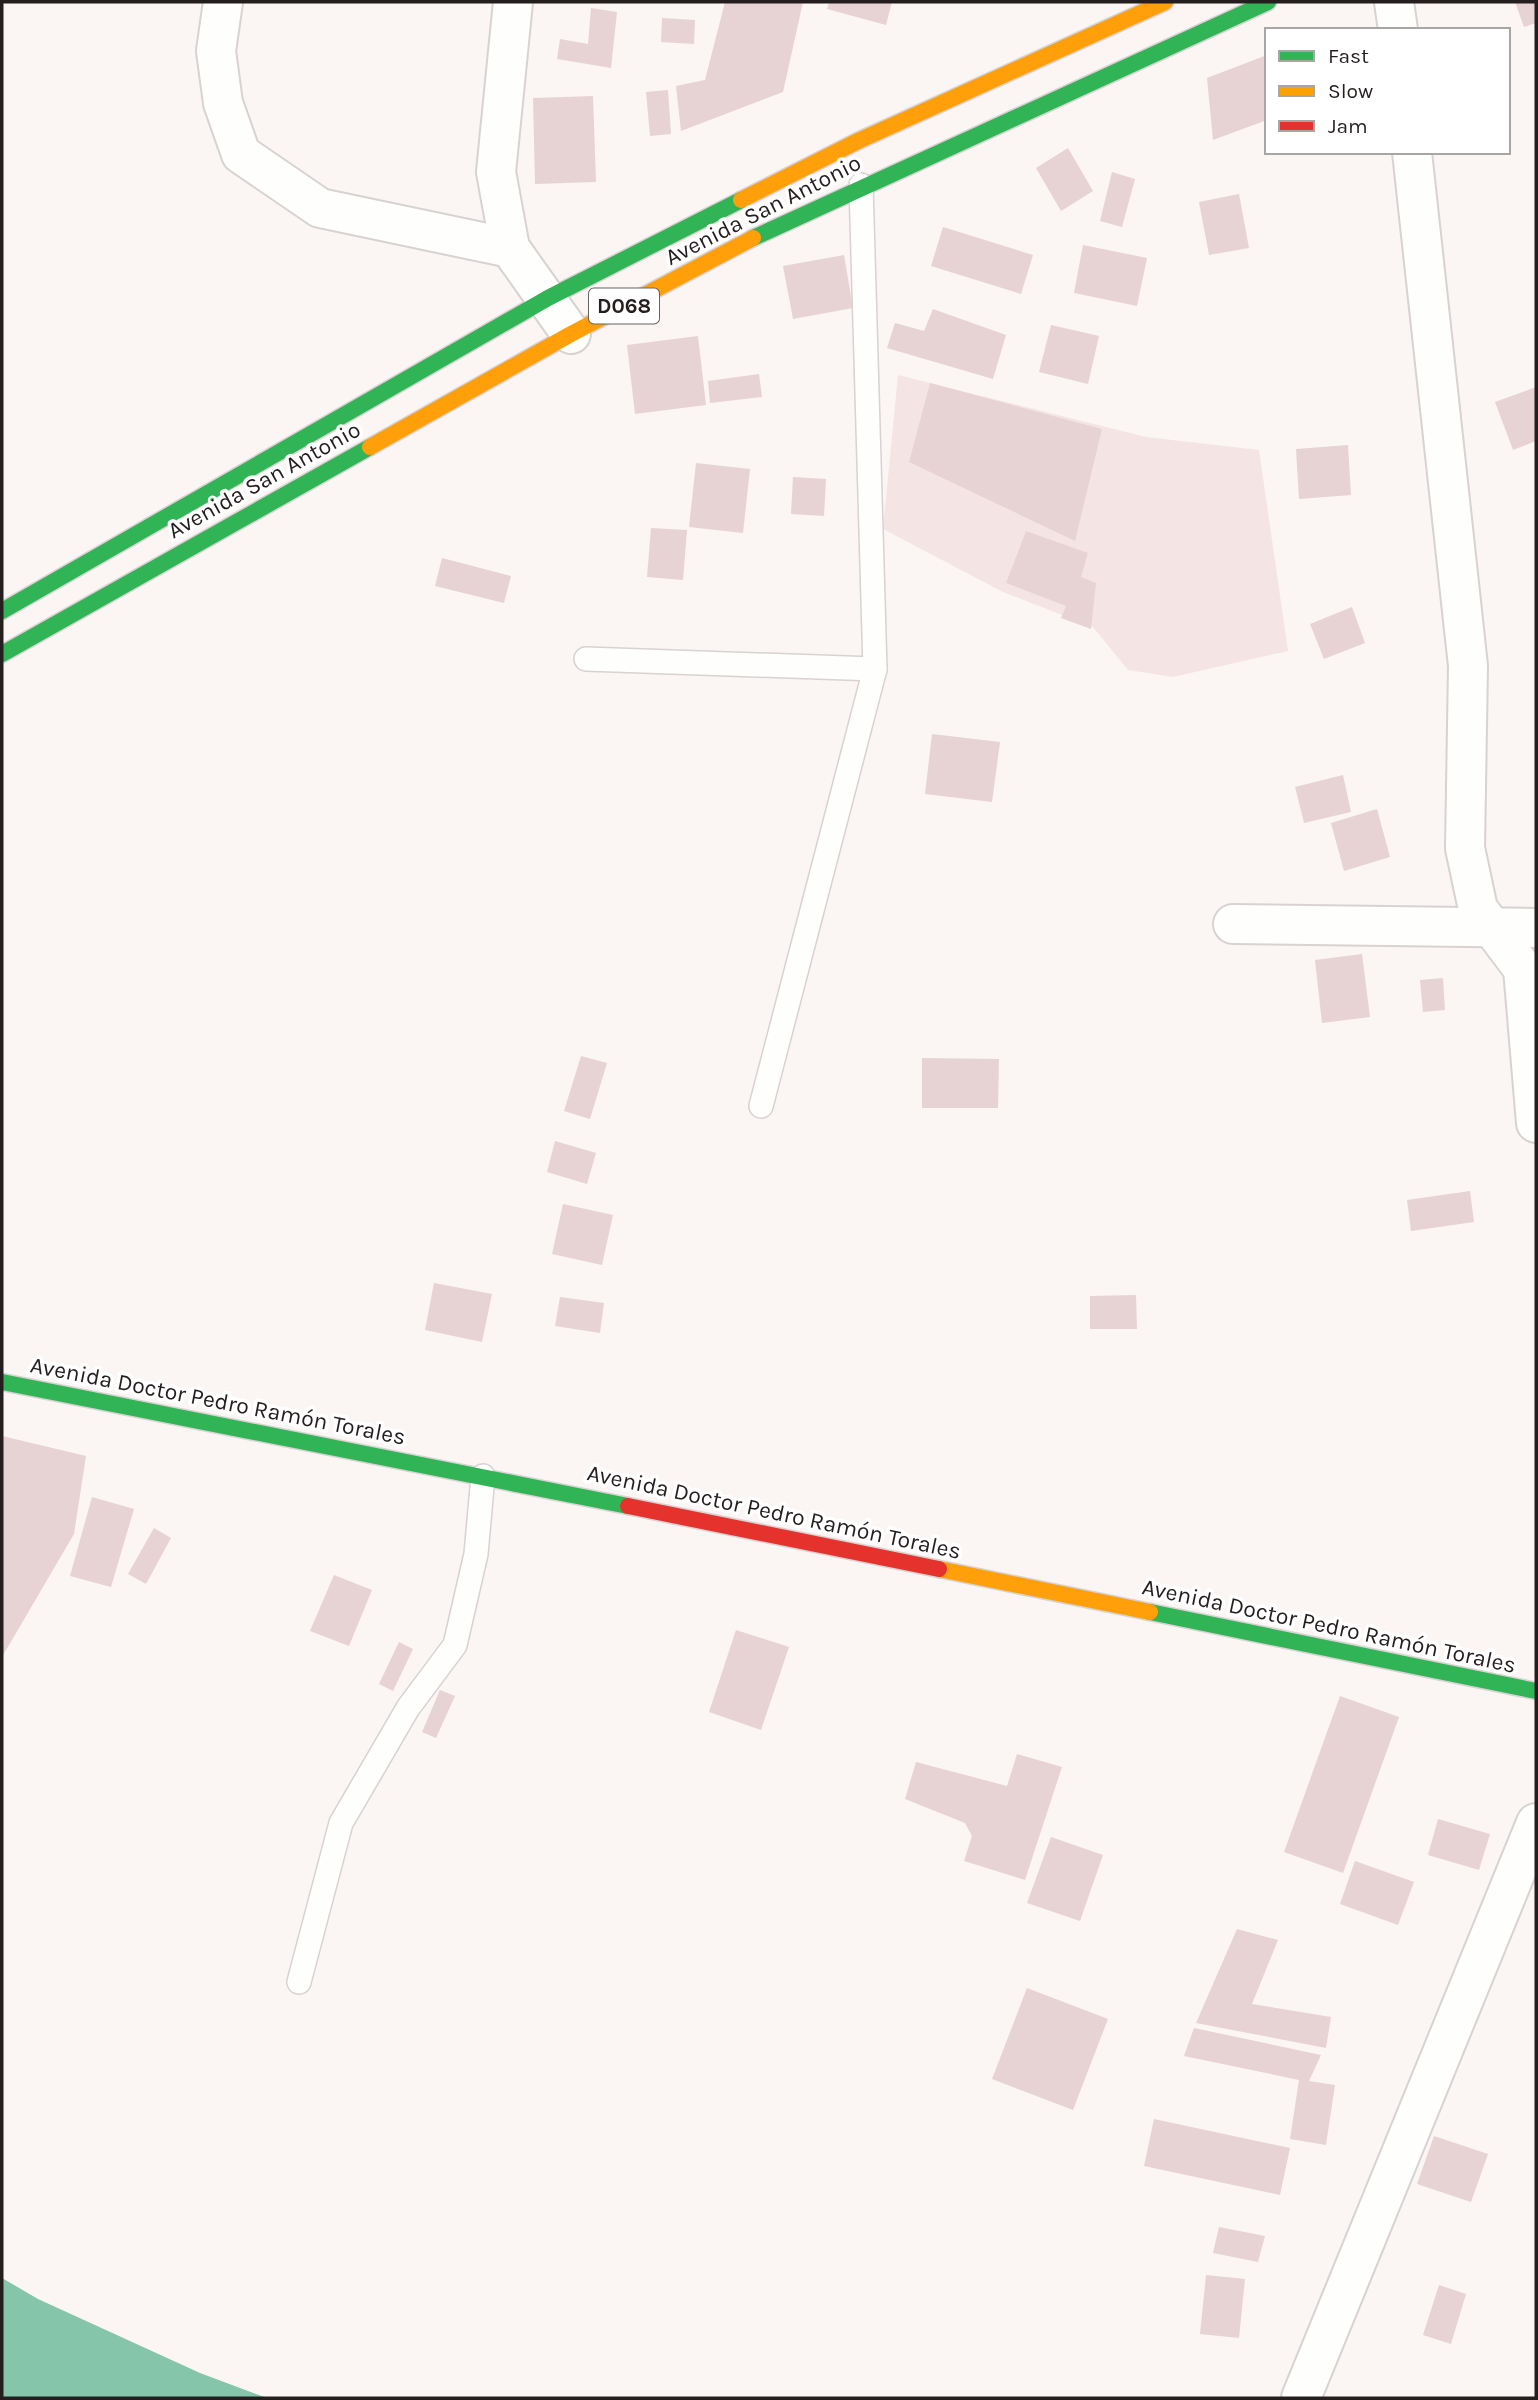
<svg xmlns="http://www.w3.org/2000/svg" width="1538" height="2400" viewBox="0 0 1538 2400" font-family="Karla,sans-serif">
<rect width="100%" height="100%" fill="#fbf5f4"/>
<path fill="#f4e5e4" d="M898,375l248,62 113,13 29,201 -115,26 -45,-7 -35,-43 -90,-35 -120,-63z"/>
<path fill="#85c5a9" d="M2,2278l36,21 162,74 67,25h-265z"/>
<g fill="#e7d3d3">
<path d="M725,2h78l-20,90 -102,39 -5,-45 29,-6z"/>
<path d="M829,2h63l-6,23 -59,-16z"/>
<path d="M1515,2h21v21l-12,4z"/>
<path d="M591,8l26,4 -6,56 -54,-9 3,-20 28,5z"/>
<path d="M662,18l33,2 -1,24 -33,-2z"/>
<path d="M1267,55v65l-54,20 -6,-62z"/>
<path d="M668,90l3,44 -21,2 -4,-44z"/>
<path d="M593,96l3,86 -61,2 -2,-86z"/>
<path d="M1068,148l25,43 -32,20 -25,-43z"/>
<path d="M1112,172l23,7 -13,48 -22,-6z"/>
<path d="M1239,194l10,54 -40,7 -10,-53z"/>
<path d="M943,227l90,28 -12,39 -90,-28z"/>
<path d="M1083,245l64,13 -10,48 -63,-13z"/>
<path d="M844,255l9,53 -60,11 -10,-53z"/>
<path d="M933,309l73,26 -13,44 -106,-31 8,-25 29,8z"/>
<path d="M1051,325l48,11 -11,48 -49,-12z"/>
<path d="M698,336l8,69 -71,9 -8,-69z"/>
<path d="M759,374l3,23 -52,6 -2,-22z"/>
<path d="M930,383l172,46 -27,112 -166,-79z"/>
<path d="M1536,387v54l-23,9 -18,-48z"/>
<path d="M1348,445l3,50 -52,4 -3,-50z"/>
<path d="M696,463l54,6 -7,64 -54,-6z"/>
<path d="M793,477l33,2 -2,37 -33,-2z"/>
<path d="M651,528l36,2 -4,50 -36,-3z"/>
<path d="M1026,531l62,22 -7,24 15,6 -5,46 -30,-11 5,-12 -60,-23z"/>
<path d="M442,558l69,18 -7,27 -69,-17z"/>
<path d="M1352,607l13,36 -41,16 -14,-35z"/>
<path d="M932,734l68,8 -8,60 -67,-8z"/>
<path d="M1343,775l8,37 -47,11 -9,-36z"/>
<path d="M1377,809l13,48 -46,14 -13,-48z"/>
<path d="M1362,954l8,63 -48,6 -7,-63z"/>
<path d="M1443,978l2,32 -22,2 -3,-32z"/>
<path d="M581,1056l26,7 -17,56 -26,-8z"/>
<path d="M922,1058l77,1 -1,49h-76z"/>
<path d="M555,1141l41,12 -9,31 -40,-12z"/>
<path d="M1470,1191l4,31 -63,9 -4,-31z"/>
<path d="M563,1204l50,11 -11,50 -50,-11z"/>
<path d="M434,1283l58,11 -10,48 -57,-12z"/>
<path d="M1136,1295l1,34h-47v-33z"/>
<path d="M560,1297l44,6 -4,30 -45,-7z"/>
<path d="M2,1436l84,20 -12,78 -72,123z"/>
<path d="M92,1497l42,12 -23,78 -41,-11z"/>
<path d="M154,1528l17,10 -25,46 -18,-10z"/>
<path d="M334,1575l38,15 -23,56 -39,-15z"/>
<path d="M736,1630l53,17 -28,83 -52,-18z"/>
<path d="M399,1642l14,7 -20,42 -14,-7z"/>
<path d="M440,1690l15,6 -19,42 -14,-6z"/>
<path d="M1340,1696l59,21 -56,156 -59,-21z"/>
<path d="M1017,1754l45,13 -37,113 -61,-19 8,-25 -7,-13 -60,-24 11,-37 91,24z"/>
<path d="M1438,1819l52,15 -11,36 -51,-15z"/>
<path d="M1051,1837l52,18 -23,66 -53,-18z"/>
<path d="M1355,1861l59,21 -16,43 -58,-21z"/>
<path d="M1237,1929l41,11 -26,64 79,13 -5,31 -130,-25z"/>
<path d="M1027,1988l81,31 -35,91 -81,-31z"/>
<path d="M1194,2028l127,27 -12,26 26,4 -9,60 -36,-6 9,-59 -115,-24z"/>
<path d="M1154,2119l136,29 -10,47 -136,-29z"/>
<path d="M1434,2136l54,18 -17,48 -54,-18z"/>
<path d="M1219,2227l46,9 -7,26 -45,-9z"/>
<path d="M1206,2275l39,4 -6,59 -39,-4z"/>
<path d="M1439,2285l27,9 -15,50 -28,-9z"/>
</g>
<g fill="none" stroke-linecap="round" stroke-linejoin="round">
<g stroke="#d8d2d2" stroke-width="26">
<g id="lane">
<path d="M586,659l289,10"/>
<path d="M761,1106l114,-437 -14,-484"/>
<path d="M299,1982l42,-159 67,-115 47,-63 21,-91 7,-78"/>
</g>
</g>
<g stroke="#d8d2d2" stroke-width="42">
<g id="street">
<path d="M223,2l-7,49 7,52 18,51 79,54 190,40"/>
<path d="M513,2l-17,170 14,76 61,86"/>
<path d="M1394,2l4,28"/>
<path d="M1412,152l56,514 -3,182 13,61 45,60 13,154"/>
<path d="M1233,924l303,4"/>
<path d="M1301,2398l235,-575"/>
</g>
</g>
<g stroke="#d8d2d2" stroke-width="19">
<g id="fast">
<path d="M753,238l515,-236"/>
<path d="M2,611l546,-313 193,-98"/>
<path d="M2,654l368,-207"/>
<path d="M2,1382l626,124"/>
<path d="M1150,1612l386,79"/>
</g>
</g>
<g stroke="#d8d2d2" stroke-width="19">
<g id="slow">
<path d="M741,200l117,-59 307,-139"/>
<path d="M370,447l201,-113 182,-96"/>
<path d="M939,1569l211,43"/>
</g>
</g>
<g stroke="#d8d2d2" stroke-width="19">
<path id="jam" d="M628,1506l311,63"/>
</g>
<use href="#lane" stroke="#fefefd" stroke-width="23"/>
<use href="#street" stroke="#fefefd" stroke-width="38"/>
<use href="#fast" stroke="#30b455" stroke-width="16"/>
<use href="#slow" stroke="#ff9f0a" stroke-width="16"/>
<use href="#jam" stroke="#e5322d" stroke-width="16"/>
</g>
<g text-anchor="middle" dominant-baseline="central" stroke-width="7" stroke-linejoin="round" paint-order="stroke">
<rect fill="#fff" stroke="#666262" stroke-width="2" x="589" y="288.5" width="70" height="35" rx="5"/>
<g font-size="21" font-weight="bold" fill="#251e1e">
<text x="624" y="306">D068</text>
</g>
<g font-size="23" fill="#251e1e" stroke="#fff">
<text transform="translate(763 210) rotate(-27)">Avenida San Antonio</text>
<text transform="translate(264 480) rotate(-29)">Avenida San Antonio</text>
<text transform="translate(218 1401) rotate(11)">Avenida Doctor Pedro Ramón Torales</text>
<text transform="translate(774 1512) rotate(12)">Avenida Doctor Pedro Ramón Torales</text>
<text transform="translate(1329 1626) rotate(12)">Avenida Doctor Pedro Ramón Torales</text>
</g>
</g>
<rect width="1538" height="2400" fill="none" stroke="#251e1e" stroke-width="7"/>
<rect x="1265" y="28" width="245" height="126" fill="#ffffff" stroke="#a8a5a5" stroke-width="2"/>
<rect x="1279" y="51" width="35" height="10" fill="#30b455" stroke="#a8a5a5" stroke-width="2"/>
<text x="1328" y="63" font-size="21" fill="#251e1e">Fast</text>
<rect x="1279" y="86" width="35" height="10" fill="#ff9f0a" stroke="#a8a5a5" stroke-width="2"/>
<text x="1328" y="98" font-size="21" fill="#251e1e">Slow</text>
<rect x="1279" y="121" width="35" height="10" fill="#e5322d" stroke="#a8a5a5" stroke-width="2"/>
<text x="1328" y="133" font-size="21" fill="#251e1e">Jam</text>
</svg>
